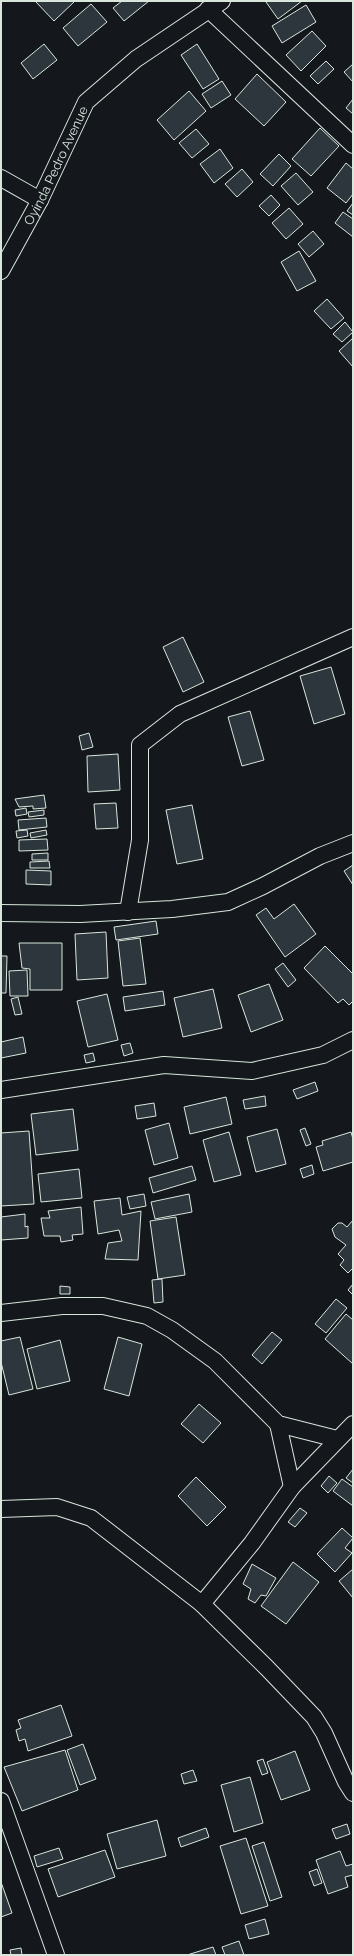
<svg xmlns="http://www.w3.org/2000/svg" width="354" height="1956" viewBox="0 0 354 1956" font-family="Raleway,sans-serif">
<rect width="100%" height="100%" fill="#14181c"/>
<g fill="#2c363c" stroke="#d8e6dc">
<path d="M35,1h40l-21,20z"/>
<path d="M122,1h27l-25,20 -11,-13z"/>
<path d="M268,1h34l-24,18 -12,-17z"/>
<path d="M91,4l16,18 -29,24 -15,-18z"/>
<path d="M306,5l10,17 -34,21 -10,-17z"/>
<path d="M312,31l14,15 -25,25 -15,-16z"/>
<path d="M44,44l13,16 -24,19 -12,-16z"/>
<path d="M197,44l22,35 -16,10 -22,-34z"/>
<path d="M326,61l8,8 -16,15 -8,-8z"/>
<path d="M353,64v18l-9,-10z"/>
<path d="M257,74l29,28 -22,24 -29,-27z"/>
<path d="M222,81l9,14 -20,13 -9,-14z"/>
<path d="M189,91l17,20 -32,29 -17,-20z"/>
<path d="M353,99v15l-7,-6z"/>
<path d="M320,128l19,18 -28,30 -19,-17z"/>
<path d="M196,129l13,15 -17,14 -13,-15z"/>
<path d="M220,149l13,19 -19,15 -14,-19z"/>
<path d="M279,154l12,12 -18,20 -13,-12z"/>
<path d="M346,163l7,6v25l-7,9 -19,-15z"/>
<path d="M242,169l11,13 -16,15 -12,-13z"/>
<path d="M296,173l17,19 -15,13 -17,-19z"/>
<path d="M271,195l9,10 -11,11 -10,-10z"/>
<path d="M353,203v12l-6,-4z"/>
<path d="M289,208l14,16 -17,15 -14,-16z"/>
<path d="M343,212l10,7v18l-18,-14z"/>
<path d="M313,231l11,13 -15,13 -11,-13z"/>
<path d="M299,251l17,30 -19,10 -16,-29z"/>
<path d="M327,299l17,19 -13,11 -17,-18z"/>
<path d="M345,322l8,10 -11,10 -9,-8z"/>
<path d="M353,338v29l-14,-16z"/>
<path d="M183,637l21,45 -21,10 -20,-45z"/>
<path d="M331,667l14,47 -31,10 -14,-48z"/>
<path d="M250,711l14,49 -22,6 -14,-49z"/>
<path d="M89,733l4,14 -11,3 -3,-14z"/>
<path d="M118,754l2,36 -32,2 -1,-36z"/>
<path d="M44,795l2,13 -13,1v-3l-14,1 -4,-8z"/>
<path d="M116,803l2,25 -22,1 -2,-25z"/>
<path d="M192,805l11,54 -26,5 -11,-54z"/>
<path d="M26,808l1,6 -11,2 -1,-6z"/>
<path d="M44,810v5l-15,2 -1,-5z"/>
<path d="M46,818l1,9 -28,3 -1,-10z"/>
<path d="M27,830l1,6 -11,2 -1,-7z"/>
<path d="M46,830l1,5 -16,3 -1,-5z"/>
<path d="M47,839l1,11 -29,1v-11z"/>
<path d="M48,853v7h-16v-6z"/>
<path d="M49,861l1,7h-20v-6z"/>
<path d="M353,865v20l-9,-14z"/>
<path d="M26,870l25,1v14l-25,-1z"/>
<path d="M294,904l22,30 -31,23 -29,-42 10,-7 8,11z"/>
<path d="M156,921l2,13 -42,6 -2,-13z"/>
<path d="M106,932l2,46 -31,2 -2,-46z"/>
<path d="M140,938l6,46 -23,2 -5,-45z"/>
<path d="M19,943h43v47h-32v-21l-8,-1z"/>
<path d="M325,946l28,28v27l-4,4 -6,-6 -5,4 -34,-35z"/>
<path d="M1,956h6l-1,37h-5z"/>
<path d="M283,963l13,17 -8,7 -13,-18z"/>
<path d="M27,970l1,26h-18l-1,-25z"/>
<path d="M269,984l14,36 -32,12 -13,-37z"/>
<path d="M213,989l9,39 -39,9 -9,-39z"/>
<path d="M163,991l2,14 -40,6 -2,-14z"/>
<path d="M107,994l11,46 -30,7 -11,-46z"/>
<path d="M18,997l4,17 -7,1 -4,-16z"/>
<path d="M23,1037l3,16 -25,5v-16z"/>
<path d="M130,1043l3,10 -9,3 -3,-11z"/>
<path d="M93,1053l2,8 -9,2 -2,-8z"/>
<path d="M315,1082l3,9 -21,8 -4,-9z"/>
<path d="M265,1096l1,10 -21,3 -2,-9z"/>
<path d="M226,1097l6,27 -42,10 -6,-27z"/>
<path d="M154,1103l2,13 -19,3 -2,-13z"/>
<path d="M73,1109l5,41 -42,5 -5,-41z"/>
<path d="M169,1123l9,35 -24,7 -9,-35z"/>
<path d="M305,1128l6,16 -5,2 -6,-16z"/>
<path d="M277,1129l9,35 -30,8 -9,-35z"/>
<path d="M29,1131l5,73 -33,2v-73z"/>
<path d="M229,1132l12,43 -27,7 -11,-42z"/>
<path d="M351,1132l2,7v23l-30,9 -7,-24 7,-2 -1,-4z"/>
<path d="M312,1165l2,9 -11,4 -3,-9z"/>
<path d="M192,1166l4,14 -43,13 -4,-15z"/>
<path d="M79,1169l3,29 -41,4 -3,-28z"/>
<path d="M144,1194l2,12 -16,3 -3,-12z"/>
<path d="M189,1194l3,18 -37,7 -4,-17z"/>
<path d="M120,1198l2,17 19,-4 -3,49 -33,-1 3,-16 14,-2 -3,-11 -21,4 -4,-33z"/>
<path d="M81,1207l2,27 -11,1 1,5 -12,2 -1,-6h-16l-3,-18h9l-2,-7z"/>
<path d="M25,1214v13l3,-1v12l-27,2v-23z"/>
<path d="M176,1217l9,58 -27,4 -8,-58z"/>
<path d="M353,1220v48l-5,5 -8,-8 4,-5 -6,-6 8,-9 -11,-8 -3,-8 6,-6h4l5,4z"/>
<path d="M162,1279l1,23 -9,1 -2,-23z"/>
<path d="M353,1284v11l-5,-5z"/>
<path d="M60,1286l10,1v7h-10z"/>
<path d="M336,1299l11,9 -21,25 -11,-9z"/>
<path d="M346,1314l7,6v44l-28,-25z"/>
<path d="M272,1332l10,8 -20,24 -10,-9z"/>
<path d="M20,1337l13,52 -24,6 -8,-33v-21z"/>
<path d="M118,1337l24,7 -13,52 -25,-7z"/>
<path d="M60,1340l10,41 -33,8 -10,-40z"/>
<path d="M199,1404l22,19 -18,20 -22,-19z"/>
<path d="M353,1469v14l-7,-5z"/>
<path d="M329,1476l8,7 -9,10 -7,-7z"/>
<path d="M196,1477l30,30 -19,19 -29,-30z"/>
<path d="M342,1479l11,8v19l-20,-15z"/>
<path d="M300,1508l7,5 -12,14 -7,-5z"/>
<path d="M342,1528l11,10 -8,10 7,5 -17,19 -18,-18z"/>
<path d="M293,1562l26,20 -33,42 -25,-18z"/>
<path d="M252,1564l24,14 -10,18 -5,-1 -6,8 -7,-4 3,-10 -8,-5z"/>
<path d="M353,1569v29l-14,-17z"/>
<path d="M61,1705l11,31 -44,15 -3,-12 -6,2 -3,-11 5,-2 -3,-8z"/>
<path d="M83,1744l13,35 -16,6 -13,-35z"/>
<path d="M65,1750l13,40 -56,21 -18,-44z"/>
<path d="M295,1751l15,39 -29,10 -14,-38z"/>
<path d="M263,1759l5,14 -6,2 -5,-14z"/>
<path d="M193,1770l4,11 -13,3 -3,-10z"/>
<path d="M250,1777l13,46 -29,9 -13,-47z"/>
<path d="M157,1820l9,36 -49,13 -10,-35z"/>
<path d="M347,1824l3,10 -14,5 -4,-10z"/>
<path d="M206,1828l3,9 -28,10 -3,-9z"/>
<path d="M246,1838l22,68 -27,8 -21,-68z"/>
<path d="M264,1842l18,55 -12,4 -18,-55z"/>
<path d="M59,1848l4,11 -26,8 -3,-11z"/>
<path d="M105,1850l10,27 -57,20 -10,-28z"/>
<path d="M340,1851l6,15 7,-2v11l-8,2 3,10 -20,7 -12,-34z"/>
<path d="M317,1869l5,14 -8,3 -5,-14z"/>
<path d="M1,1882l11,31 -11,4z"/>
<path d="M265,1919l4,15 -20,5 -4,-14z"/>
<path d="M239,1941l5,14h-19l-3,-8z"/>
<path d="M213,1947l3,8h-29z"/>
<path d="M21,1948l1,7h-11l-1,-5z"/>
</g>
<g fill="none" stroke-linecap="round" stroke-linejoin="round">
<g stroke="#d8e6dc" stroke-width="18">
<g id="minor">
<path d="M208,9l145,136"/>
<path d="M1,178l39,22"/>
<path id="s1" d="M1,271l39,-71 46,-98 50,-43 86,-58"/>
<path d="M128,912l12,-72v-95l40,-31 173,-77"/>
<path d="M1,913l79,1 92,-5 56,-7 35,-16 57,-30 33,-13"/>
<path d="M1,1090l163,-25 88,6 71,-16 30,-15"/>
<path d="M1,1313l61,-7h41l44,10 25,14 43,31 63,63 59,15"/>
<path d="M278,1424l14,63"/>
<path d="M1,1509l56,-2 34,11 111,86 65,64 47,49 10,16 22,49 7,11"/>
<path d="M202,1604l50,-61 40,-56 61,-63"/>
<path d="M1,1801l55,154"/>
</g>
</g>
<use href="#minor" stroke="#14181c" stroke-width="16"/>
</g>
<g text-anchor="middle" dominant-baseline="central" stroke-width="3" stroke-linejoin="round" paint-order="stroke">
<g font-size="13" fill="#d8e6dc" stroke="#14181c">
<text stroke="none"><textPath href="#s1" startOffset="119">Oyinda Pedro Avenue</textPath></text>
</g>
</g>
<rect width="354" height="1956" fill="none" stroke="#d8e6dc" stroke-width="4"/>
</svg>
